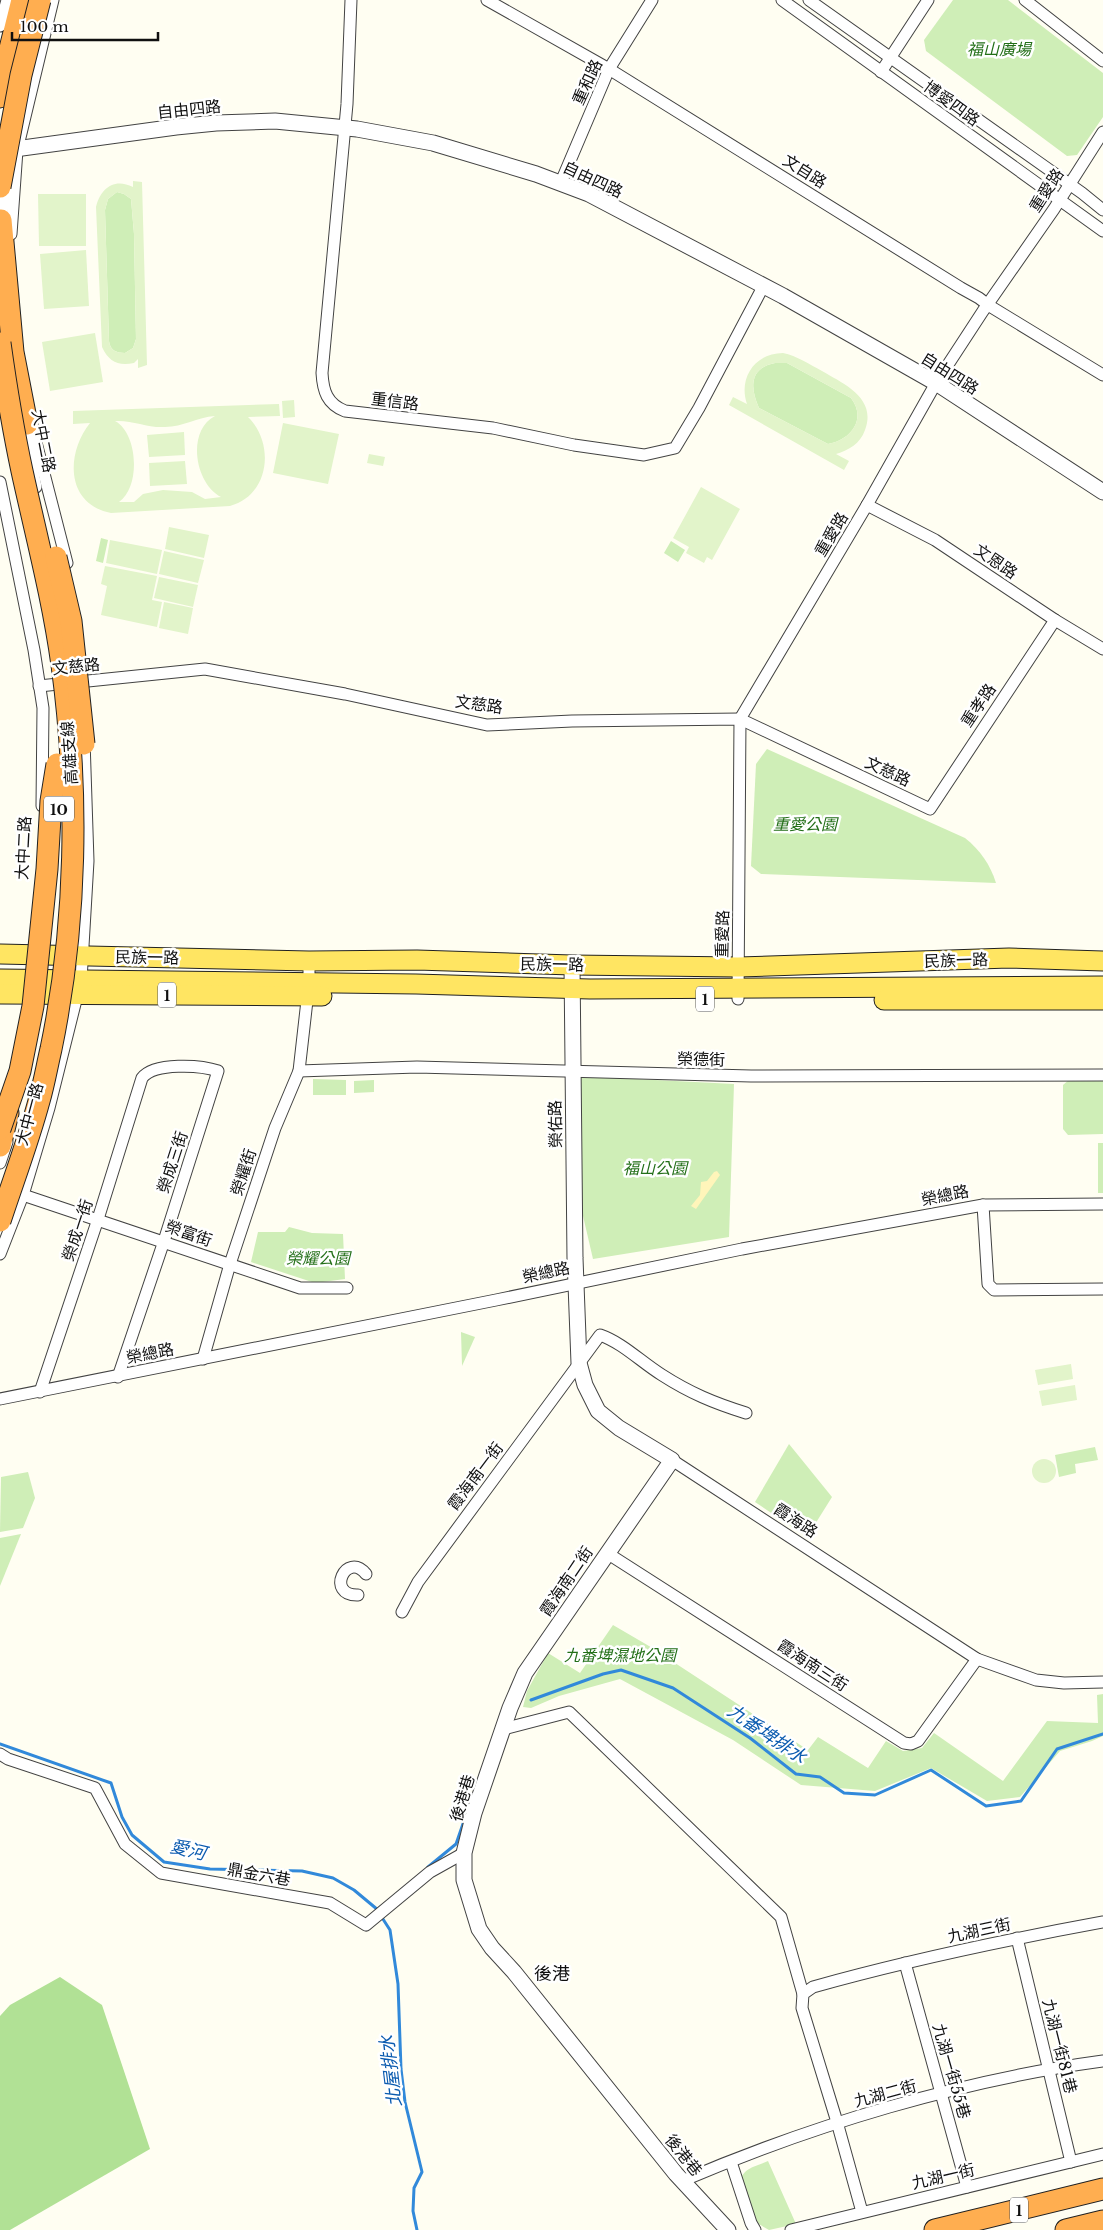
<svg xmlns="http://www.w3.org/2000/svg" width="1103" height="2230" viewBox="0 0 1103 2230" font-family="'Libre Baskerville','Noto Sans TC',serif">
<rect width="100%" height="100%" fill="#fffef2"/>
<g fill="#cfeeb7">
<path d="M953,0h55l95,73v44l-26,38 -10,1 -141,-105 -2,-11z"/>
<path d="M117,192l7,2 7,5 3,35 2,105 -3,9 -8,5c-9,0 -15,-3 -16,-12l-4,-131 3,-11z"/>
<path d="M775,363h12l64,35c16,21 0,42 -23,46l-69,-36c-9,-20 -10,-40 16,-45z"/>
<path d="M101,538l7,2 -5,23 -7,-2z"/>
<path d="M671,541l14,9 -7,12 -14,-9z"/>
<path d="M767,749l198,89c15,12 25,26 31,45l-235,-9 -10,-8 5,-102z"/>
<path d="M577,1076l157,8 -5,153 -136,22 -13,-56z"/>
<path d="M313,1079l33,1v15h-33z"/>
<path d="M1070,1079h33v55l-35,1 -5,-6v-44z"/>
<path d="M374,1080v12l-20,1v-12z"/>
<rect x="1098" y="1143" width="5" height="50"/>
<path d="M289,1227l23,6 31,1 2,45 -30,4 -64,-21 7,-30h27z"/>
<path d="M461,1332l14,5 -13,29z"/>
<path d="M789,1444l43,53 -25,40 -52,-35z"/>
<path d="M1095,1447l3,13 -23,4 1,9 -17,4 -4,-22z"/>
<path d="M28,1472l7,26 -12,30 -23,4 1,-55z"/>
<path d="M21,1534l-21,52v-48z"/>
<path d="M613,1625l36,21 159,104 10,-13 50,31 18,-27 17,10 19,-3 12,-15 69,48 44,-60 51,2 -1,-28 6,-1v42l-11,5 -32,10 -40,46 -33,4 -56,-33 -56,23 -74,-6 -68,-45 -113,-61 -61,17 -28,12 -8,-1 4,-16 21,-38 32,20z"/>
<path d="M768,2161l28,63 -27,6 -12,-7 -17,-41c2,-14 17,-16 28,-21z"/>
</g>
<path fill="#b1e195" d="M60,1977l42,28 48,144 -140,81h-10v-214l10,-11z"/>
<path fill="#fff5ba" d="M717,1171l3,4 -24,34 -5,-3 9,-11 1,-13 6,-1 7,-9z"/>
<g fill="#e2f4ca" fill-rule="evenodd">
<path d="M133,181l9,1 5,183 -9,3v-9l-4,4c-16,3 -25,-1 -32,-16l-6,-140c4,-18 18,-30 37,-20zM117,192l7,2 7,5 3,35 2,105 -3,9 -8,5c-9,0 -15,-3 -16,-12l-4,-131 3,-11z"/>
<path d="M38,194h48v52h-47z"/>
<path d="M86,250l3,56 -45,3 -4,-55z"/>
<path d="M95,333l8,49 -53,9 -8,-49z"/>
<path d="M783,353c14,3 26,11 39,18 22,13 55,27 43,59 -5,14 -16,20 -29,24l13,7 -5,9 -115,-65 4,-8 14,7c-9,-26 8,-51 36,-51zM775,363h12l64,35c16,21 0,42 -23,46l-69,-36c-9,-20 -10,-40 16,-45z"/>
<path d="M294,400l1,17 -12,1 -1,-17z"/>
<path d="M279,404l1,12 -32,1c27,26 22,78 -18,89l-119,7c-46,-9 -45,-60 -21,-90l-17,1v-13zM215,416c-29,15 -20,68 6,81l-16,2 -13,-7 -29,-2 -20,4 -9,8h-15c22,-15 19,-69 -4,-81 18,-1 32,7 50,6 18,0 32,-10 50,-11z"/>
<path d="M283,423l56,11 -11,50 -55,-11z"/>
<path d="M184,432l1,23 -36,2 -2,-22z"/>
<path d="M369,454l16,3 -2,9 -16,-3z"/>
<path d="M185,461l2,23 -37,2 -1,-23z"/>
<path d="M701,487l39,22 -28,51 -5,-3 -3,6 -18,-10 3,-6 -16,-9z"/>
<path d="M169,527l40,8 -5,23 -39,-9z"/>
<path d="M110,540l52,10 -5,24 -51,-11z"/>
<path d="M164,551l40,9 -6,23 -39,-9z"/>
<path d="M105,566l52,10 -5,24 10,2 -5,25 -56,-12 6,-29 -6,-2z"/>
<path d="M159,577l39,8 -5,22 -39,-9z"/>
<path d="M164,602l29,6 -5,26 -29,-6z"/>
<path d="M1071,1364l2,15 -35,6 -3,-15z"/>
<path d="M1075,1385l2,15 -35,6 -3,-15z"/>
<circle cx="1044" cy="1471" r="12"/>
</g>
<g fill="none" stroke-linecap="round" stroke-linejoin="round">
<g stroke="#3189da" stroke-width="3">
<path d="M531,1700l72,-26 18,-4 52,18 77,50 46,36 24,3 24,16 31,2 56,-25 55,36 35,-5 36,-52 46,-15"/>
<path d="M0,1744l111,39 11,34 10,18 32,27 46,7 92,2 31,7 21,12 24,20"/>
<path d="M428,1867l28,-23 9,-26"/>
<path d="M381,1916l9,14 8,54 3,85 4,33 17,70 -8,16 -1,23 4,19"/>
</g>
<g stroke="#434343" stroke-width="13">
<g id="minor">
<path d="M351,0l-4,104 -25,269c1,18 5,31 23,38l148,17 81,17 70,10 31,-7 24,-40 65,-123"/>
<path d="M487,0l122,69 352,219 18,10 9,7 115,70"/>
<path d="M782,0l321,231"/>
<path d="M809,0l273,193 21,17"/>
<path d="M1025,0l78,61"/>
<path d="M0,26l7,-26"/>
<path d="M881,72l47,-72"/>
<path d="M561,182l48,-113 43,-69"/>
<path d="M1,225l4,-43"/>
<path d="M11,234l6,-84 36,-150"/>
<path d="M30,419l37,144"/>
<path d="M23,420l13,67"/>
<path d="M0,482l34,168 9,58 -1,98"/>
<path d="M867,505l68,35 120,80 48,29"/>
<path d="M39,686l166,-17 140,25 142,31 85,-4 168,-2 190,90 125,-189"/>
<path d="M738,999l2,-280 127,-214 69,-122 47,-72 71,-102 49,-77"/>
<path d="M299,1071l118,-4 334,9 352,-1"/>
<path d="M0,1163l7,-21"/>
<path d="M23,1195l277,93h47"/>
<path d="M983,1205l5,79 6,6 109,-1"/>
<path d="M0,1254l23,-59 26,-87 32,-128 7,-119 -4,-121"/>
<path d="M203,1359l27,-95 45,-136 24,-57 10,-88v-22"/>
<path d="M40,1392l58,-173 44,-141c12,-16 59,-13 76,-7l-54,170 -46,136"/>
<path d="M0,1399l496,-99 246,-51 241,-44 120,-1"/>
<path d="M672,1460l305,199 59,21 28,3 39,-1"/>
<path d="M607,1553l297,190 7,1 7,-3 59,-82"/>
<path d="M358,1595c-33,1 -12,-45 8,-21"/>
<path d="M402,1612l16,-30 182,-247c23,8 41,27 62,40 28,18 52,28 84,38"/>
<path d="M503,1729l66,-17 212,205 22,77"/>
<path d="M0,1754l8,5 87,29 30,56 36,29 169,30 36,22 64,-53 34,-19"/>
<path d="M1017,1938l54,224"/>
<path d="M905,1963l62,224"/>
<path d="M731,2162l20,61 4,7"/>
<path d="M682,2181c131,-56 280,-101 421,-120"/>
<path d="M862,2212l-25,-90 -35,-114 1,-14 10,-7c96,-27 192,-47 290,-65"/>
<path d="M791,2230l312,-76"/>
</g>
</g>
<g stroke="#434343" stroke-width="17">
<g id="tertiary">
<path d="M0,151l176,-24 40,-4 59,-2 82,8 76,14 103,31 53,20 194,102 153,87 167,109"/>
<path d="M572,965l3,293 4,105 6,22 13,26 21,17 53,32 -147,213 -15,35 -36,105 -10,40v27l15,49 13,19 22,24 162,202 52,56"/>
</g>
</g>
<g stroke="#212121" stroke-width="21">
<g id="primary">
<path d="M0,954l309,7 108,-1 155,5 166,2 271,-9 94,3"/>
<path d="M0,979l416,5 174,5 513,-3"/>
<path d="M0,994l322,2"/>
<path d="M884,1000h219"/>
</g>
</g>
<g stroke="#212121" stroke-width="23">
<g id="motorway">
<path d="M0,97l4,-24 18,-73"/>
<path d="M1,220l12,132 14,72"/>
<path d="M0,1146l8,-33"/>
<path d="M935,2230l168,-41"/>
<path d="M1066,2230l37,-9"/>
</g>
</g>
<use href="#minor" stroke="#fff" stroke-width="11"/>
<use href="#tertiary" stroke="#fff" stroke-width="15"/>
<use href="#primary" stroke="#ffe562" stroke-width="19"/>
<use href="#motorway" stroke="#ffae50" stroke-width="21"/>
<g stroke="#212121" stroke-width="23" stroke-linecap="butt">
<g id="motorway-bridge">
<path d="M0,187l21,-112 19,-75"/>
<path d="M0,343c6,43 13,86 22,128 14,64 31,128 40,194 17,126 15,259 -11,384 -4,17 -7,35 -12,52 -11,41 -26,80 -39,120"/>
<path d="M56,557l15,64 13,123"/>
<path d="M0,1129l20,-58 13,-65 14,-137 4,-68 6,-37"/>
</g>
</g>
<use href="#motorway-bridge" stroke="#ffae50" stroke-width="21"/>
</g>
<g text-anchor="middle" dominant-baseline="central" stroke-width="5" stroke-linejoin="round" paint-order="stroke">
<g fill="#fff" stroke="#585858" stroke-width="1">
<rect x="44" y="796.5" width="30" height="25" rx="4"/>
<rect x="158" y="982.5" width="18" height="25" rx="4"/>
<rect x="696" y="986.5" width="18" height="25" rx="4"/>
<rect x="1010" y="2197.5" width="18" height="25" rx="4"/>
</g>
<g font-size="15" font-weight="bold" fill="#101010">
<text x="59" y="809">10</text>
<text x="167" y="995">1</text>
<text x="705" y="999">1</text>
<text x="1019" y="2210">1</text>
</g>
<g font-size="16" font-style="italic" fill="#236f18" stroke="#fff">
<text x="999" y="49">福山廣場</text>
<text x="805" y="824">重愛公園</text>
<text x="655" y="1168">福山公園</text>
<text x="318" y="1258">榮耀公園</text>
<text x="620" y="1655">九番埤濕地公園</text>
</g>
<g font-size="16" fill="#101010" stroke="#fff">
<text transform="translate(587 82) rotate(-65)">重和路</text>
<text transform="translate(952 103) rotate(36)">博愛四路</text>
<text transform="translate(189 109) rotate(-6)">自由四路</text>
<text transform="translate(805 171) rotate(32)">文自路</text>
<text transform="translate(593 179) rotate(25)">自由四路</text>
<text transform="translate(1046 190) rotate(-57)">重愛路</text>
<text transform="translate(950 373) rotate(32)">自由四路</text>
<text transform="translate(395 401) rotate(7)">重信路</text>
<text transform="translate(44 441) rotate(79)">大中二路</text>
<text transform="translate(831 534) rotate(-59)">重愛路</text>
<text transform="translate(996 561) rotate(34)">文恩路</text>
<text transform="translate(76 666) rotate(-6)">文慈路</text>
<text transform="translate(479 704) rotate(8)">文慈路</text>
<text transform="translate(978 705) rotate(-56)">重孝路</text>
<text transform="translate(69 753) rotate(-94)">高雄支線</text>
<text transform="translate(888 771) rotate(25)">文慈路</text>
<text transform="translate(23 848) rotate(-87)">大中二路</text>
<text transform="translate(722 934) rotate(-89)">重愛路</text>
<text transform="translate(147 957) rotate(1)">民族一路</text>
<text transform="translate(956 960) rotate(-2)">民族一路</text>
<text transform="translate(552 964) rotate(1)">民族一路</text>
<text transform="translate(701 1059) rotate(1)">榮德街</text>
<text transform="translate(29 1114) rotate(-75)">大中一路</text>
<text transform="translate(555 1124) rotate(-91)">榮佑路</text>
<text transform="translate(172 1162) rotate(-72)">榮成三街</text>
<text transform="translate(243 1172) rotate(-72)">榮耀街</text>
<text transform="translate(945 1195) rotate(-11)">榮總路</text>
<text transform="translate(77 1230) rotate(-72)">榮成一街</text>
<text transform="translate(189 1233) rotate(19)">榮富街</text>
<text transform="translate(546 1272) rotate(-12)">榮總路</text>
<text transform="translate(150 1353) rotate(-11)">榮總路</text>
<text transform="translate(475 1476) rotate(-53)">霞海南一街</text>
<text transform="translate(796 1520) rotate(33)">霞海路</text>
<text transform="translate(566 1581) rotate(-56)">霞海南二街</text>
<text transform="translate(813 1665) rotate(33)">霞海南三街</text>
<text transform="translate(462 1798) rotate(-73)">後港巷</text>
<text transform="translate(259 1874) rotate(10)">鼎金六巷</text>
<text transform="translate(979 1930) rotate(-12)">九湖三街</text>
<text transform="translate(1060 2046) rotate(76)">九湖一街81巷</text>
<text transform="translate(952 2071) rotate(74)">九湖一街55巷</text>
<text transform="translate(885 2093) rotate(-15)">九湖二街</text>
<text transform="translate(684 2155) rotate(51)">後港巷</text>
<text transform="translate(943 2176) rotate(-13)">九湖一街</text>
</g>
<g font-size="18" font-style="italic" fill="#0b5baf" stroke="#fff">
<text transform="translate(767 1734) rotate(34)">九番埤排水</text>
<text transform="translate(188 1850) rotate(13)">愛河</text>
<text transform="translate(391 2071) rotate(-97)">北屋排水</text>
</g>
<g font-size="18" fill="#101010" stroke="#fff">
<text x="552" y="1974">後港</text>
</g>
</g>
<path d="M12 32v8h146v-8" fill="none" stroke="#101010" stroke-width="2.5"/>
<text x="20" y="32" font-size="15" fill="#101010" stroke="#ffffff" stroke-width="4" paint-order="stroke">100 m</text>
</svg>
